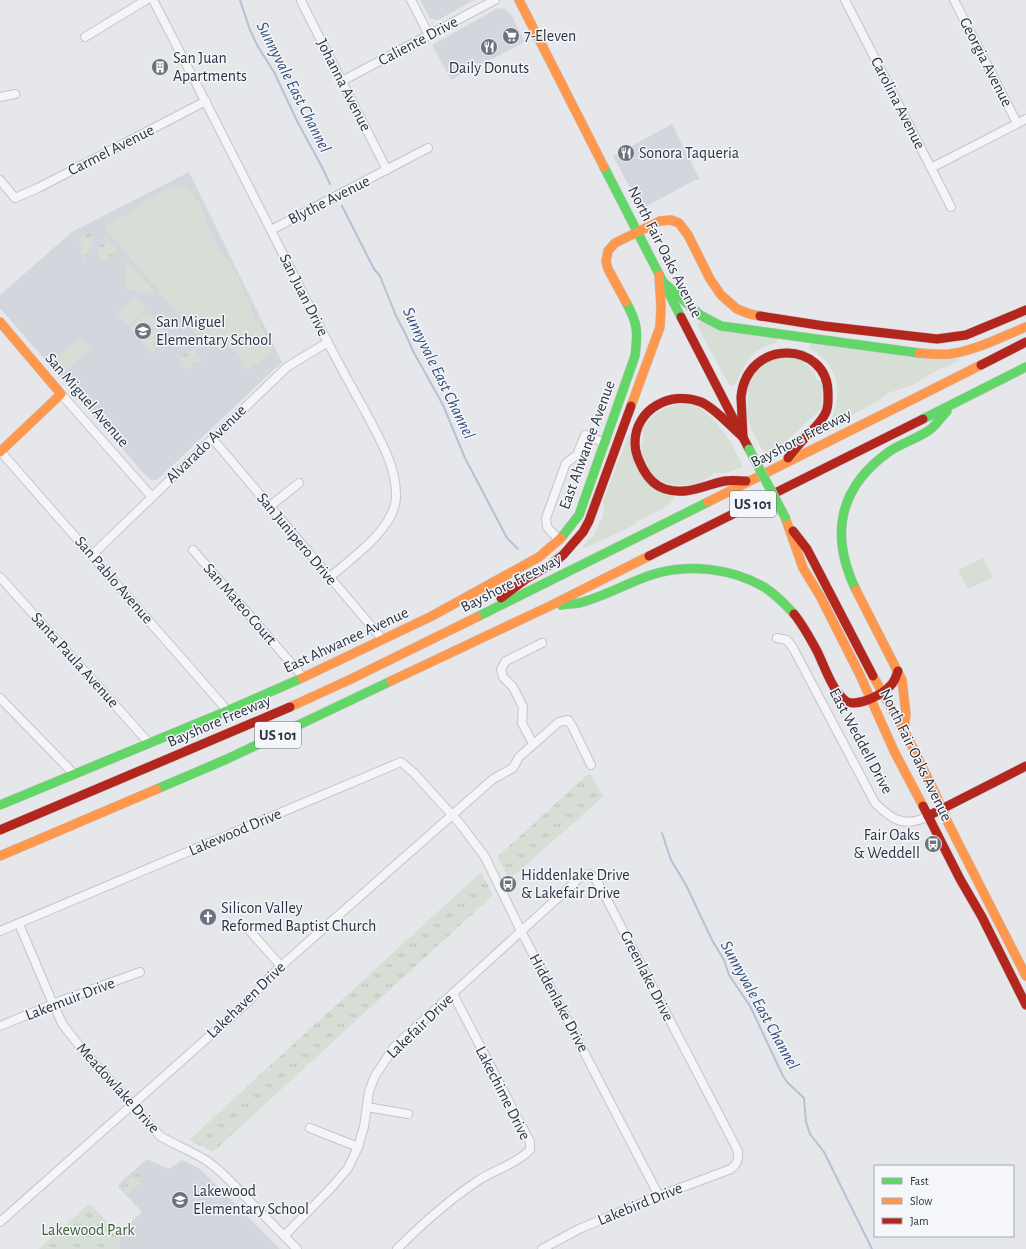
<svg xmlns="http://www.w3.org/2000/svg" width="1026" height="1249" viewBox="0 0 1026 1249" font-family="'Alegreya Sans',sans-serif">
<defs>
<pattern id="park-tufts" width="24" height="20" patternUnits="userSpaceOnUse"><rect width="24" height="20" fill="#d6ded6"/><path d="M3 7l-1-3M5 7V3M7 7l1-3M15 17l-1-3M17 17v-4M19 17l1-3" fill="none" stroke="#b8bfb9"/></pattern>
</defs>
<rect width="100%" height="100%" fill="#e6e7ea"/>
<g fill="#d4d6dd">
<path d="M420,0h54l-36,20 -8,-1z"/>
<path d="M501,8l4,1 6,5 14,28 -74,38 -19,-35 64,-36z"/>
<path d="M672,124l28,56h-5l-50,27 -6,-3 -26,-48z"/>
<path d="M189,172l93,190 -125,118h-6l-5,-4 -146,-168v-13l72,-63z"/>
<path d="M147,1159l22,10 13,-9 18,9 80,80h-160l-1,-16 23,-21 -24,-25 3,-5z"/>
</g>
<g fill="#d6ded6">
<path d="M174,185h7l6,2 12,15 5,11 4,15 6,13 23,34 18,42 17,28 -1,8 -23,17 -4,-2 -2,-9 -7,-8 -4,-3 -11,-3 -8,-8 -9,6 -98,-115 3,-4 19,-10 23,-16z"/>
<path d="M126,259l29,34 -30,-3z"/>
<path d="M136,297l10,13 -18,16 -11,-13z"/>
<path d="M148,311l10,13 -19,16 -10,-13z"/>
<path d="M702,320l76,17 -1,6c-23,3 -34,22 -41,41l-5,2 -2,-1 -32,-60z"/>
<path d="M159,325l11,13 -19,16 -10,-13z"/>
<path d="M81,337l10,12 -25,21 -10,-12z"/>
<path d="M811,341l150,18 -7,5 -15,5 -26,16 -25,8 -10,8 -41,22 -6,-3c13,-30 7,-56 -22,-72z"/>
<path d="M777,354l23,4 14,14 2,7 6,3 -1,27 -38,35 -17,13 -15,-29 -4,-12 1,-30 6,-15z"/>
<path d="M681,404l11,1 11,5 13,12 17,24 10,21c-10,4 -18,7 -29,6 -9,8 -16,11 -28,12 -5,0 -12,0 -18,-1 -14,-4 -25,-21 -26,-35 -1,-4 1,-8 1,-12 0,-3 0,-7 1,-9 7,-15 23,-22 37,-24z"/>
<path d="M628,436h2l2,20 43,41 -6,7 -5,4 -21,10 -15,10 -43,20 -2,-1 1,-3 10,-9 8,-17 2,-9 -1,-8z"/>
<path d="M983,558l10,19 -25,12 -10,-19z"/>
</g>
<g fill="url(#park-tufts)">
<path d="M88,232h3c7,8 0,11 -2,19 -1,2 -1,5 -2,7l-3,1 -4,-7 2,-5 -3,-8 2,-3z"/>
<path d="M107,239l10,12 -10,8h-6l-4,-5v-7z"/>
<path d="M193,348l9,12 -14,10 -9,-12z"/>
<path d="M589,773l15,23 -95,84 -11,-24z"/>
<path d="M481,872l12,23 -280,257 -24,-12z"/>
<path d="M137,1171l4,5 -4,4 3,3 -12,11 -7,-7z"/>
<path d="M89,1204l30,29 1,16h-81z"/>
</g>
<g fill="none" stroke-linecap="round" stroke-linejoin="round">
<g stroke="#b5c1d4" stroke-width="2">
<path d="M240,0l10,30 7,15 17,27 24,51 23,42 9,19"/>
<path d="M342,206l32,63 6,7 16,40 10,19 7,16 30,54 22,53 20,38 22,42 11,11"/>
<path d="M662,833l9,27 15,25 26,55 12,20 5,15 21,31 33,70 4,6 17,16 2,24 4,12 14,18 48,97"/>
</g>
<g stroke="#c4c5c8" stroke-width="10">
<g id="street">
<path d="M153,0c59,113 116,227 174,341 12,23 25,47 38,70 14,27 32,55 31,87 -2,31 -44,60 -66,79"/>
<path d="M301,0l2,5 84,165"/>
<path d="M411,0l18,35"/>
<path d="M845,0l106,207"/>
<path d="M954,0l63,123"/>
<path d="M85,37l61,-37"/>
<path d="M342,81l153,-81"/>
<path d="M0,97l15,-3"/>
<path d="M931,168l95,-49"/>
<path d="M0,180l15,18 23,-10 168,-87"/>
<path d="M271,230l157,-82"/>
<path d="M61,394l91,103"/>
<path d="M212,438l171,202"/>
<path d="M0,451l220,251 7,9"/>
<path d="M270,506l29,-23"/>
<path d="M559,540l-12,-13 -1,-9 20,-55 11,-8 8,-20 20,8"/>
<path d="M193,550l110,127"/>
<path d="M92,555l195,-188 41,-25"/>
<path d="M0,577l149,166"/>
<path d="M777,638l10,2 6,8 82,155c17,17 30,25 53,13"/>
<path d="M0,698l74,76"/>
<path d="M533,744l-11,-21 1,-16 -10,-20 -10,-10 -2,-8 5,-8 36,-18"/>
<path d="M19,924l34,80 10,21 19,24 78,87c13,8 29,14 42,22 8,4 14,10 21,16l74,75"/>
<path d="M247,928l34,38"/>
<path d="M0,931l401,-169 13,11 47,52 24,32 36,74 138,265"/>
<path d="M0,1026l63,-26 77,-28"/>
<path d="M367,1107l41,7"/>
<path d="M310,1128l48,19"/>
<path d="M0,1222l249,-221 16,-19 16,-16 212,-187 20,-11 6,-11 40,-35 9,-2 4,6 19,39"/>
<path d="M284,1236l48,-49 16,-19 10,-21 6,-20 5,-36 6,-15 19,-29 179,-163 8,-8 9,-2 6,6 6,10 136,261c1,9 -1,13 -7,18l-72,27 -80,33 -37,20"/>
<path d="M397,1249c26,-26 54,-51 85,-71 16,-9 35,-15 48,-28v-8l-77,-148"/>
</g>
</g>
<g stroke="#c4c5c8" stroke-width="10">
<g id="fast">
<path d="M604,167l77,150"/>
<path d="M662,281l38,34 21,11 198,27"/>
<path d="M923,419l103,-52"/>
<path d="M561,538l18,-23 56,-159c3,-24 3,-32 -9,-54"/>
<path d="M856,590c-27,-56 -17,-103 34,-139 12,-8 26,-12 38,-20 8,-5 13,-14 19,-20"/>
<path d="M561,605c6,-1 12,-1 18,-2 25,-6 48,-20 72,-28 36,-12 80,-7 113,12 11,7 21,17 30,27"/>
<path d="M477,617l231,-115"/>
<path d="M157,789l70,-30 164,-78"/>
<path d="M0,805l227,-94 75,-33"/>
</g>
</g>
<g stroke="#c4c5c8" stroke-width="10">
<g id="slow">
<path d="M519,0l85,167"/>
<path d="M626,302l-18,-33 -2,-8 2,-10 7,-8 45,-22 11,-1 8,3 9,12 22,44 11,16 16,14 13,5 10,2"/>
<path d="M0,322l61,72 -61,58"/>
<path d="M919,353c10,1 21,2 31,1 27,-4 51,-17 76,-27"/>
<path d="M631,406l29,-79 1,-21 -2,-31"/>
<path d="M708,502l273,-137"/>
<path d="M785,517l18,51 17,28 39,77 36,80 28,53"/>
<path d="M856,590l46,90 4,34 -2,16"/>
<path d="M873,676l31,54 31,63 13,30 78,153"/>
<path d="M302,678l130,-62 107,-59 22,-19"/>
<path d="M391,681l161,-76 97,-49"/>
<path d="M290,707l59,-27 128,-63"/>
<path d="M0,856l157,-67"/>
</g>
</g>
<g stroke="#c4c5c8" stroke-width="10">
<g id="jam">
<path d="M760,316l64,10 113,13 29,-4 60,-25"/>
<path d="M681,317l68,132"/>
<path d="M981,365l45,-23"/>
<path d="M743,437c-12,-10 -28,-29 -42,-35 -30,-12 -66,7 -66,41 0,10 4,18 8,26 5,9 12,17 22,20 22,7 39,-4 60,-8 7,-1 14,0 21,0"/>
<path d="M743,437l-2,-40c6,-60 87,-56 87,-4 0,7 1,14 -3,21 -5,10 -14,17 -21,25 -6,6 -11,13 -16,19"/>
<path d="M793,531l14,18 66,127"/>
<path d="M649,556l274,-137"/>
<path d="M501,598l25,-19 27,-16 10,-8 20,-23 6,-11 42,-115"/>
<path d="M794,614c9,11 16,24 23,37 8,16 15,40 30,51 13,4 35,-7 44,-17 4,-4 5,-9 7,-14"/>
<path d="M923,806l37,73 22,38 44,88"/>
<path d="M928,816l98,-50"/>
<path d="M0,830l290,-123"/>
</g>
</g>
<use href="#street" stroke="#f5f5f7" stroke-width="8"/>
<use href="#fast" stroke="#63d668" stroke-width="9"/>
<use href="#slow" stroke="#ff974d" stroke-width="9"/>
<use href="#jam" stroke="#b3261e" stroke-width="9"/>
<g stroke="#c4c5c8" stroke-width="10" stroke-linecap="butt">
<path id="fast-bridge" d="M749,449l36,68"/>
</g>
<use href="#fast-bridge" stroke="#63d668" stroke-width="9"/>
</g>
<defs>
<g id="supermarket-disc" transform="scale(0.9)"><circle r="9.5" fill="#6c727e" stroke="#f4f6f9"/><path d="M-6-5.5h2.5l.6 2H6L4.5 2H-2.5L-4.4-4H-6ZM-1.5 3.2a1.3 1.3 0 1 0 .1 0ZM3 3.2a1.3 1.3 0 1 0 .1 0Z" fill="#fff"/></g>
<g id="restaurant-disc" transform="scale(0.9)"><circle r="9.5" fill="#6c727e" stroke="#f4f6f9"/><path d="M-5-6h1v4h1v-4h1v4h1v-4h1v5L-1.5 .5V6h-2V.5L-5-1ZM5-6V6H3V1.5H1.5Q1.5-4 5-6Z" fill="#fff"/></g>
<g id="building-disc" transform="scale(0.9)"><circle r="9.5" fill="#6c727e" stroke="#f4f6f9"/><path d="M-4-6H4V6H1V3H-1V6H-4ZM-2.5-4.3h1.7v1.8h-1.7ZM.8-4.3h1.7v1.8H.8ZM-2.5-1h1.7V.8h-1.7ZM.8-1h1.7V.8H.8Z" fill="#fff"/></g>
<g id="school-disc" transform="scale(0.9)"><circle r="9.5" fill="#6c727e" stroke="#f4f6f9"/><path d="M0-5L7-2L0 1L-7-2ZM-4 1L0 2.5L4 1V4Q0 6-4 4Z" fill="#fff"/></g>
<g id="bus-disc" transform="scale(0.9)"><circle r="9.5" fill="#6c727e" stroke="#f4f6f9"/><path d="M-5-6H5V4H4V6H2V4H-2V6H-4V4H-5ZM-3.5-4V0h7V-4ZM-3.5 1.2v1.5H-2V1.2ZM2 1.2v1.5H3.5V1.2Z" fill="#fff"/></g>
<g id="church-disc" transform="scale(0.9)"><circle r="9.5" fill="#6c727e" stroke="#f4f6f9"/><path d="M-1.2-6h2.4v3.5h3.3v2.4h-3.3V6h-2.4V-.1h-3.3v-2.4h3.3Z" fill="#fff"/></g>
</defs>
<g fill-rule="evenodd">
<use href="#supermarket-disc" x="511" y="36"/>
<use href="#restaurant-disc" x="489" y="47"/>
<use href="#building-disc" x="160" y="67"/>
<use href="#restaurant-disc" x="626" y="153"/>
<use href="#school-disc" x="143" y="331"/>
<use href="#bus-disc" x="933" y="844"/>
<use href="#bus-disc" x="508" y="884"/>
<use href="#church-disc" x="208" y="917"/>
<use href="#school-disc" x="180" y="1200"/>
</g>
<g text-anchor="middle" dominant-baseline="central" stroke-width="3" stroke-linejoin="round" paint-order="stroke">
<g fill="#f4f6f9" stroke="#676e7a" stroke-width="1">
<rect x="730" y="491" width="46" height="26" rx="3"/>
<rect x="255" y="722" width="46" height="26" rx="3"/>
</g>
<g font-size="15" font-weight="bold" fill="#2b3344">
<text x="753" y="504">US 101</text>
<text x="278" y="735">US 101</text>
</g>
<g font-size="16" fill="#2b3344" stroke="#f4f6f9" text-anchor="start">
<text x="524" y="36">7-Eleven</text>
<text x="173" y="58">San Juan<tspan x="173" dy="18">Apartments</tspan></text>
<text x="489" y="68" text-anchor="middle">Daily Donuts</text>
<text x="639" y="153">Sonora Taqueria</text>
<text x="156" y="322">San Miguel<tspan x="156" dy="18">Elementary School</tspan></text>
<text x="920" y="835" text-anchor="end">Fair Oaks<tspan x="920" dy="18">&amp; Weddell</tspan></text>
<text x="521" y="875">Hiddenlake Drive<tspan x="521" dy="18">&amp; Lakefair Drive</tspan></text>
<text x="221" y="908">Silicon Valley<tspan x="221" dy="18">Reformed Baptist Church</tspan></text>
<text x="193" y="1191">Lakewood<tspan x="193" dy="18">Elementary School</tspan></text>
</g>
<g font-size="16" fill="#2b3344" stroke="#f4f6f9">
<text transform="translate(418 41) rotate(-28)">Caliente Drive</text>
<text transform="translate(986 62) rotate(63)">Georgia Avenue</text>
<text transform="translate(344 85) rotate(63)">Johanna Avenue</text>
<text transform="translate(898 103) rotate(63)">Carolina Avenue</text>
<text transform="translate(111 150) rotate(-27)">Carmel Avenue</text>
<text transform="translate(329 200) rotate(-27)">Blythe Avenue</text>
<text transform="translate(665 252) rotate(63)">North Fair Oaks Avenue</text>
<text transform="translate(304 295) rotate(63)">San Juan Drive</text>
<text transform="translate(87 400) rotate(49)">San Miguel Avenue</text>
<text transform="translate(801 438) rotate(-27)">Bayshore Freeway</text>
<text transform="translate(206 444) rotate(-44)">Alvarado Avenue</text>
<text transform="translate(587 445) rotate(-70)">East Ahwanee Avenue</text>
<text transform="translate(297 539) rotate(50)">San Junipero Drive</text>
<text transform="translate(114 580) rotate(49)">San Pablo Avenue</text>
<text transform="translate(511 583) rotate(-27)">Bayshore Freeway</text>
<text transform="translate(240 604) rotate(49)">San Mateo Court</text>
<text transform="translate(346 640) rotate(-25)">East Ahwanee Avenue</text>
<text transform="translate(75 660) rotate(48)">Santa Paula Avenue</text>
<text transform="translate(219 721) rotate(-23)">Bayshore Freeway</text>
<text transform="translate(861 741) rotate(62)">East Weddell Drive</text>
<text transform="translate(916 755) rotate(64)">North Fair Oaks Avenue</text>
<text transform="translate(235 832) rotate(-23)">Lakewood Drive</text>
<text transform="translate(647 976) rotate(63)">Greenlake Drive</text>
<text transform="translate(70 999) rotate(-21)">Lakemuir Drive</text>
<text transform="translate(246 1000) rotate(-44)">Lakehaven Drive</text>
<text transform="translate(559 1003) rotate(62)">Hiddenlake Drive</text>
<text transform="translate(420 1026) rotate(-44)">Lakefair Drive</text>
<text transform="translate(118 1088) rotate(48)">Meadowlake Drive</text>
<text transform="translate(503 1093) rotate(63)">Lakechime Drive</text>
<text transform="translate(640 1204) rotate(-22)">Lakebird Drive</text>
</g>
<g font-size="16" fill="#3d6039" stroke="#f4f6f9">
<text x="88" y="1230">Lakewood Park</text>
</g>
<g font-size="17" font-style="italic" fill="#354e78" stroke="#f4f6f9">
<text transform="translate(294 87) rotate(63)">Sunnyvale East Channel</text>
<text transform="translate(439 373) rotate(64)">Sunnyvale East Channel</text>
<text transform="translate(760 1005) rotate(61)">Sunnyvale East Channel</text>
</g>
</g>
<rect x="874" y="1165" width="140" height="72" fill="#f4f6f9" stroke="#a4a8b1"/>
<rect x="882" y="1178" width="20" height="6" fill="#63d668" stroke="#a4a8b1"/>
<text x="910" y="1185" font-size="12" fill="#2b3344">Fast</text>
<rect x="882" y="1198" width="20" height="6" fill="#ff974d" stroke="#a4a8b1"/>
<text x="910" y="1205" font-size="12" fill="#2b3344">Slow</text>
<rect x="882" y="1218" width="20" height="6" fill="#b3261e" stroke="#a4a8b1"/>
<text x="910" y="1225" font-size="12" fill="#2b3344">Jam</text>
</svg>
